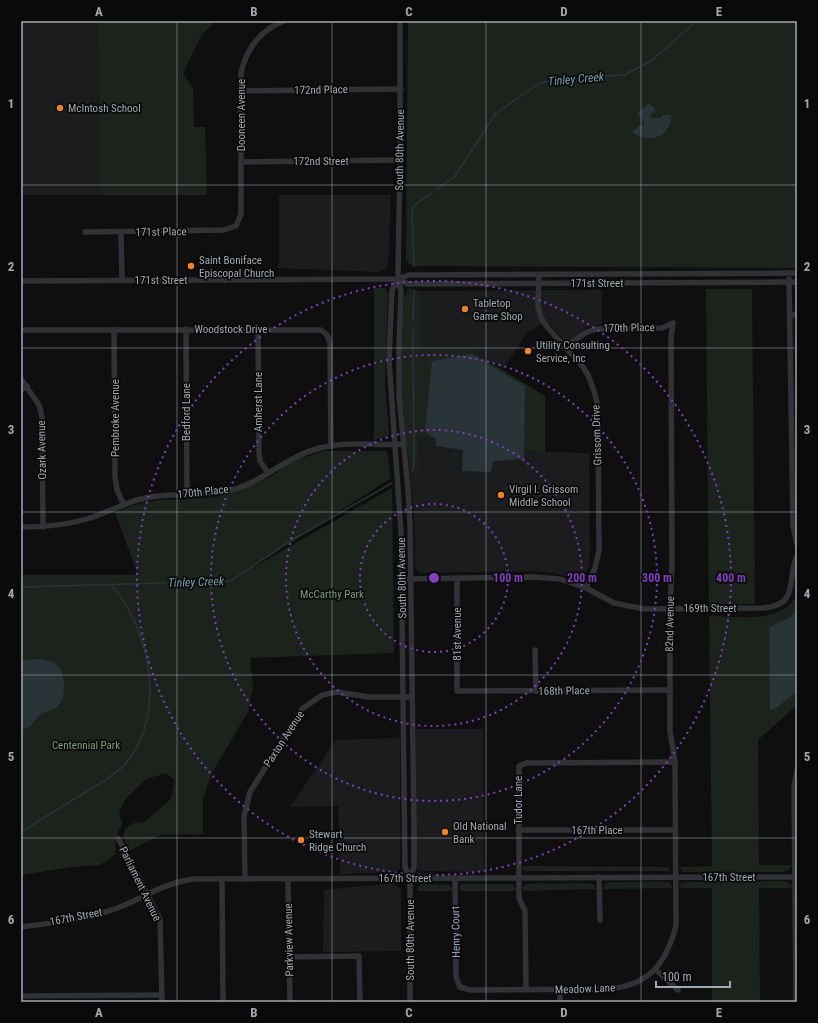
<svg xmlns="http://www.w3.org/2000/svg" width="818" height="1023" viewBox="0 0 818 1023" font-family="'Roboto Condensed',sans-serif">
<rect width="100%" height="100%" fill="#0f0f10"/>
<g fill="#1b1c1d">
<path d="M21,21h77l1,174h-78z"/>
<path d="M279,195h112l-3,70 -2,4 -8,3 -101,-4 2,-5z"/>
<path d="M602,290v34l-14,3 -22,16 -18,-21 -8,3 -12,7 -25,37 -36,-21 -47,1v-58z"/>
<path d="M418,438l18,1v7l109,6 44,1 1,101 -1,10 -6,17 -28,-8 -20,-2 -116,2 -4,-6 -1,-50 -4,-44 8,-3z"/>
<path d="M416,729h67l1,143 -63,-1 -4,-2 -1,-10z"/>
<path d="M400,738v132l-8,2 -52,2 -2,-68 -48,1 46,-67z"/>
<path d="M393,883l8,7v61l-78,1 1,-62z"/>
</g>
<g fill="#1c231c">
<path d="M98,21h118l-14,13 -19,39 10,16 1,38h11l2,68h-108z"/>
<path d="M408,21h389v247l-385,-2 -6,-5z"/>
<path d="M374,288h11l3,6 -3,90 4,47 -1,6 -14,3z"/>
<path d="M409,288l11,3v58l47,-1 78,48v56l-109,-6v-7l-17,-1 -1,32 -8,3 -9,-81v-27l2,-66z"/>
<path d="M706,289h46l3,315 -46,1z"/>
<path d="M324,451h63l4,27 -149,96 150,-86 2,165 -144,5 3,29 -5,25 -35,59 -10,27v36l-43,1 -31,16 -6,-14 2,-8 11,-7 7,1 28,-24 4,-19 -9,-7 -19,6 -21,19 -7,14 3,12 -7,14 1,16 -16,11 -28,2 -51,8v-300h117l-23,-63 27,-9 19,-3 49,-2 26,-6 34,-15 23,-16z"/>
<path d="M797,594v111l-39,35 1,125h33l-2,4 -6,3h-102l-3,-5 33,-1 -3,-250c28,0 74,9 88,-22z"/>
<path d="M522,866l146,1 2,4h-146z"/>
<path d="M784,881l7,3 1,4h-33l1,114h-48v-114h-33l1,-4 3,-2z"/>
<path d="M609,882h61l2,6 -69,1 2,-5z"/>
<path d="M589,883l5,2 2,4 -73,2v-5l4,-2z"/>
<path d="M423,884l26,1 3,3 1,3h-36l1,-4z"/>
<path d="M463,884h49l3,3 1,4h-56v-6z"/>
</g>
<g fill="#293438">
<path d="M649,103l7,7 -6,5 2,3h8l3,-3h9c-3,23 -21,29 -40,17l8,-7h4v-3l-7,-8z"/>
<path d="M472,354l53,32 -1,73 -31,2 -2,11 -29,-1 1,-21 -27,-4v-7l-11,-7 7,-71z"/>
<path d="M797,610v81l-22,18 -5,1 -1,-83 20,-9z"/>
<path d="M40,659c5,1 11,2 15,4 11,7 12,32 4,42 -5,7 -13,5 -19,10 -7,6 -9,14 -19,15v-70z"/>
</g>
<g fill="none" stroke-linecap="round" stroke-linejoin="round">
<g stroke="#293438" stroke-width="1.5">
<path d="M437,189l18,-13 41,-63 44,-30 26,-5 58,-3 27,-14 46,-40"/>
<path d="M414,267l-2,-55 2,-7 19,-13"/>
<path d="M413,320l1,-29"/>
<path d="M412,471l2,-6 -1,-136"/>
<path d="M21,587l210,-6 56,-38 105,-60"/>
<path d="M21,832c21,-13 43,-27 65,-40 14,-9 30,-17 41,-30 40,-49 23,-134 -16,-177"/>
</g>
<g stroke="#303235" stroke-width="5.5">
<path d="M400,21v139l-2,119 3,12 -2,55v50l9,93 2,35 4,303v40l-4,11v124"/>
<path d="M241,91l160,-2"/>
<path d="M241,162l159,-2"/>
<path d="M85,232l139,-2 12,-4 5,-12v-142c6,-23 19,-42 43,-51"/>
<path d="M121,233l1,47"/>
<path d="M539,275l-1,32 3,11 7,10 35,39 5,8 6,16 4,16 1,143 -4,18 -9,20"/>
<path d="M398,279l-6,11 -3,70 12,172 4,335 5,11"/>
<path d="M398,279l10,5 389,-2"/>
<path d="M789,279l4,247 4,18"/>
<path d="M21,281l377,-2 11,-4 388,-2"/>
<path d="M790,315h7"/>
<path d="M186,329l1,166"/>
<path d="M258,329l1,124 1,8 8,12"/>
<path d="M21,330h300l6,5 3,8 1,103"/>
<path d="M114,330l1,147 2,13 7,15"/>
<path d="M565,347l20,-14 10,-4 67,-1 11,-5"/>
<path d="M21,379l18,26 3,12 1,110"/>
<path d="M21,390l6,-4"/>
<path d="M21,527c25,0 48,-2 72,-10 16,-5 31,-14 48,-18 30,-8 61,-1 91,-9 30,-8 52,-31 81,-40 30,-10 60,-4 91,-6"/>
<path d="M457,578v113l213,-1"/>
<path d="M407,579l126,-2 27,2 26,9 28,15 30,6 119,-1c38,-3 23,-30 34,-52"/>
<path d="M535,650l1,41"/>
<path d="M518,830h157"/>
<path d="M118,838l42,81 2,83"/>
<path d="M599,877l1,43"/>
<path d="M455,878l1,99 4,10 11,3 138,-1c41,-4 57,-26 67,-63l-1,-164 -5,-31v-122l2,-45 -1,-226 2,-15"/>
<path d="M222,879l1,123"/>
<path d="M245,879l-1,-63 6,-24 52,-83 20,-14 15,-3 32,5h43"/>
<path d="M288,879l2,123"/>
<path d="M21,927c33,-4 74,-9 104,-22 25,-11 40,-22 68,-26l604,-2"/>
<path d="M289,957l70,-1 1,46"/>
<path d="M656,970l22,20"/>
<path d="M526,990l-1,-79 -6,-13v-132l7,-3 149,-1"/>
<path d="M560,990v12"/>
<path d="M21,996l141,-1"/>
<path d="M796,1002l-2,-215 3,-17"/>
</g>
</g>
<path fill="none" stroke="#a0a9b1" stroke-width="1" stroke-opacity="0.55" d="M177,21v981M332,21v981M486,21v981M641,21v981M21,185h776M21,348h776M21,512h776M21,675h776M21,838h776"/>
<g fill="none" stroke="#813fbd" stroke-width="2" stroke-dasharray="2 4">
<circle cx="434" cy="578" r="74"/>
<circle cx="434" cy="578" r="148"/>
<circle cx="434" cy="578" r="223"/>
<circle cx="434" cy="578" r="297"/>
</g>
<g fill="#ed832b" stroke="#0a0a0b" stroke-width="1.5">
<circle cx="60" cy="108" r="4"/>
<circle cx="191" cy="266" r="4"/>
<circle cx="465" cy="309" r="4"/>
<circle cx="528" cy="351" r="4"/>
<circle cx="501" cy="495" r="4"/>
<circle cx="445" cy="832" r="4"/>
<circle cx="301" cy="840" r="4"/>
</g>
<g text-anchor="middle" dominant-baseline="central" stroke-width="3.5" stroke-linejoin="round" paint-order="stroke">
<g font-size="11" fill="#a0a9b1" stroke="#0a0a0b">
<text transform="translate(321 90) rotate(-1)">172nd Place</text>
<text transform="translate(241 115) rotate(-90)">Dooneen Avenue</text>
<text transform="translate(400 150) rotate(-89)">South 80th Avenue</text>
<text x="321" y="161">172nd Street</text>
<text transform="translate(161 232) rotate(-1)">171st Place</text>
<text x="161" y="280">171st Street</text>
<text x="597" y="283">171st Street</text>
<text transform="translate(629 328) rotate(-1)">170th Place</text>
<text x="231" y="329">Woodstock Drive</text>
<text transform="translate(258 402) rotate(-90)">Amherst Lane</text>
<text transform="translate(186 412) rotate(-90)">Bedford Lane</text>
<text transform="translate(115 418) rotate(-90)">Pembroke Avenue</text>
<text transform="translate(597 435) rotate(-92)">Grissom Drive</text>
<text transform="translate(42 450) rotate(-91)">Ozark Avenue</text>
<text transform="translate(203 492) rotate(-6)">170th Place</text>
<text transform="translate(402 578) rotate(-91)">South 80th Avenue</text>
<text x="710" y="608">169th Street</text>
<text transform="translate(670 624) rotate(-89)">82nd Avenue</text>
<text transform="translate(457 634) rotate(-90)">81st Avenue</text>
<text transform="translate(564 691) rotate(-1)">168th Place</text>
<text transform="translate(284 739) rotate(-57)">Paxton Avenue</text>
<text transform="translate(518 800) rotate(-90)">Tudor Lane</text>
<text x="597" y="830">167th Place</text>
<text x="729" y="877">167th Street</text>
<text x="405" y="878">167th Street</text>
<text transform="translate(140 884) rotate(64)">Parliament Avenue</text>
<text transform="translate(76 917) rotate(-11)">167th Street</text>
<text transform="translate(456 932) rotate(-91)">Henry Court</text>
<text transform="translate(289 940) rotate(-91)">Parkview Avenue</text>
<text transform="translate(410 940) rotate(-90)">South 80th Avenue</text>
<text transform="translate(585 989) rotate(-2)">Meadow Lane</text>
</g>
<g font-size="11" fill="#a0a9b1" stroke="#0a0a0b" text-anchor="start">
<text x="68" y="108">McIntosh School</text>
<text x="199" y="260">Saint Boniface<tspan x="199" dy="13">Episcopal Church</tspan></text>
<text x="473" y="303">Tabletop<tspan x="473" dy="13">Game Shop</tspan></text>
<text x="536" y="345">Utility Consulting<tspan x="536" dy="13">Service, Inc</tspan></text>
<text x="509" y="489">Virgil I. Grissom<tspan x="509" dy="13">Middle School</tspan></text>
<text x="453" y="826">Old National<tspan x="453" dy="13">Bank</tspan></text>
<text x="309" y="834">Stewart<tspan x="309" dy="13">Ridge Church</tspan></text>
</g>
<g font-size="11" fill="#7d9c77" stroke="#0a0a0b">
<text x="332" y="594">McCarthy Park</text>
<text x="86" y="745">Centennial Park</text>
</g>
<g font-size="12" font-style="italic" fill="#779fac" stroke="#0a0a0b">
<text transform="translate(576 79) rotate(-5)">Tinley Creek</text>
<text transform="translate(196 582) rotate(-2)">Tinley Creek</text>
</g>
</g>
<circle cx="434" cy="578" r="6" fill="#813fbd" stroke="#0a0a0b" stroke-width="2"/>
<g font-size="12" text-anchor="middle" font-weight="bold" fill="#813fbd" stroke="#0a0a0b" stroke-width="3.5" stroke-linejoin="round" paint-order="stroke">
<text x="508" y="582">100 m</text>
<text x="582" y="582">200 m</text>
<text x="657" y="582">300 m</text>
<text x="731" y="582">400 m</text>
</g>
<rect width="818" height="1023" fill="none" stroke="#0a0a0b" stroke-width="44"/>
<path d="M656 981v6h74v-6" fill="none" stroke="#a0a9b1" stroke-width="2"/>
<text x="662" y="981" font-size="12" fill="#a0a9b1" stroke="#0a0a0b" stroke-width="3" paint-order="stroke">100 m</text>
<rect x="22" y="22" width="774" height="979" fill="none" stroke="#a0a9b1" stroke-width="1.5"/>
<g font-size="13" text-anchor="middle" font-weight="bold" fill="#a0a9b1">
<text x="99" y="16">A</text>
<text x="254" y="16">B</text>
<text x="409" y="16">C</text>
<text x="564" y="16">D</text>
<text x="719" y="16">E</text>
<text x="11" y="108">1</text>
<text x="807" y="108">1</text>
<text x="11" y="271">2</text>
<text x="807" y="271">2</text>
<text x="11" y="434">3</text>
<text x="807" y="434">3</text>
<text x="11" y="598">4</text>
<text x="807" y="598">4</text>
<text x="11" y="761">5</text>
<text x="807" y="761">5</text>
<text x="11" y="924">6</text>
<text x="807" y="924">6</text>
<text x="99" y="1017">A</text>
<text x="254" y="1017">B</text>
<text x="409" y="1017">C</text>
<text x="564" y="1017">D</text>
<text x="719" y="1017">E</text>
</g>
</svg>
